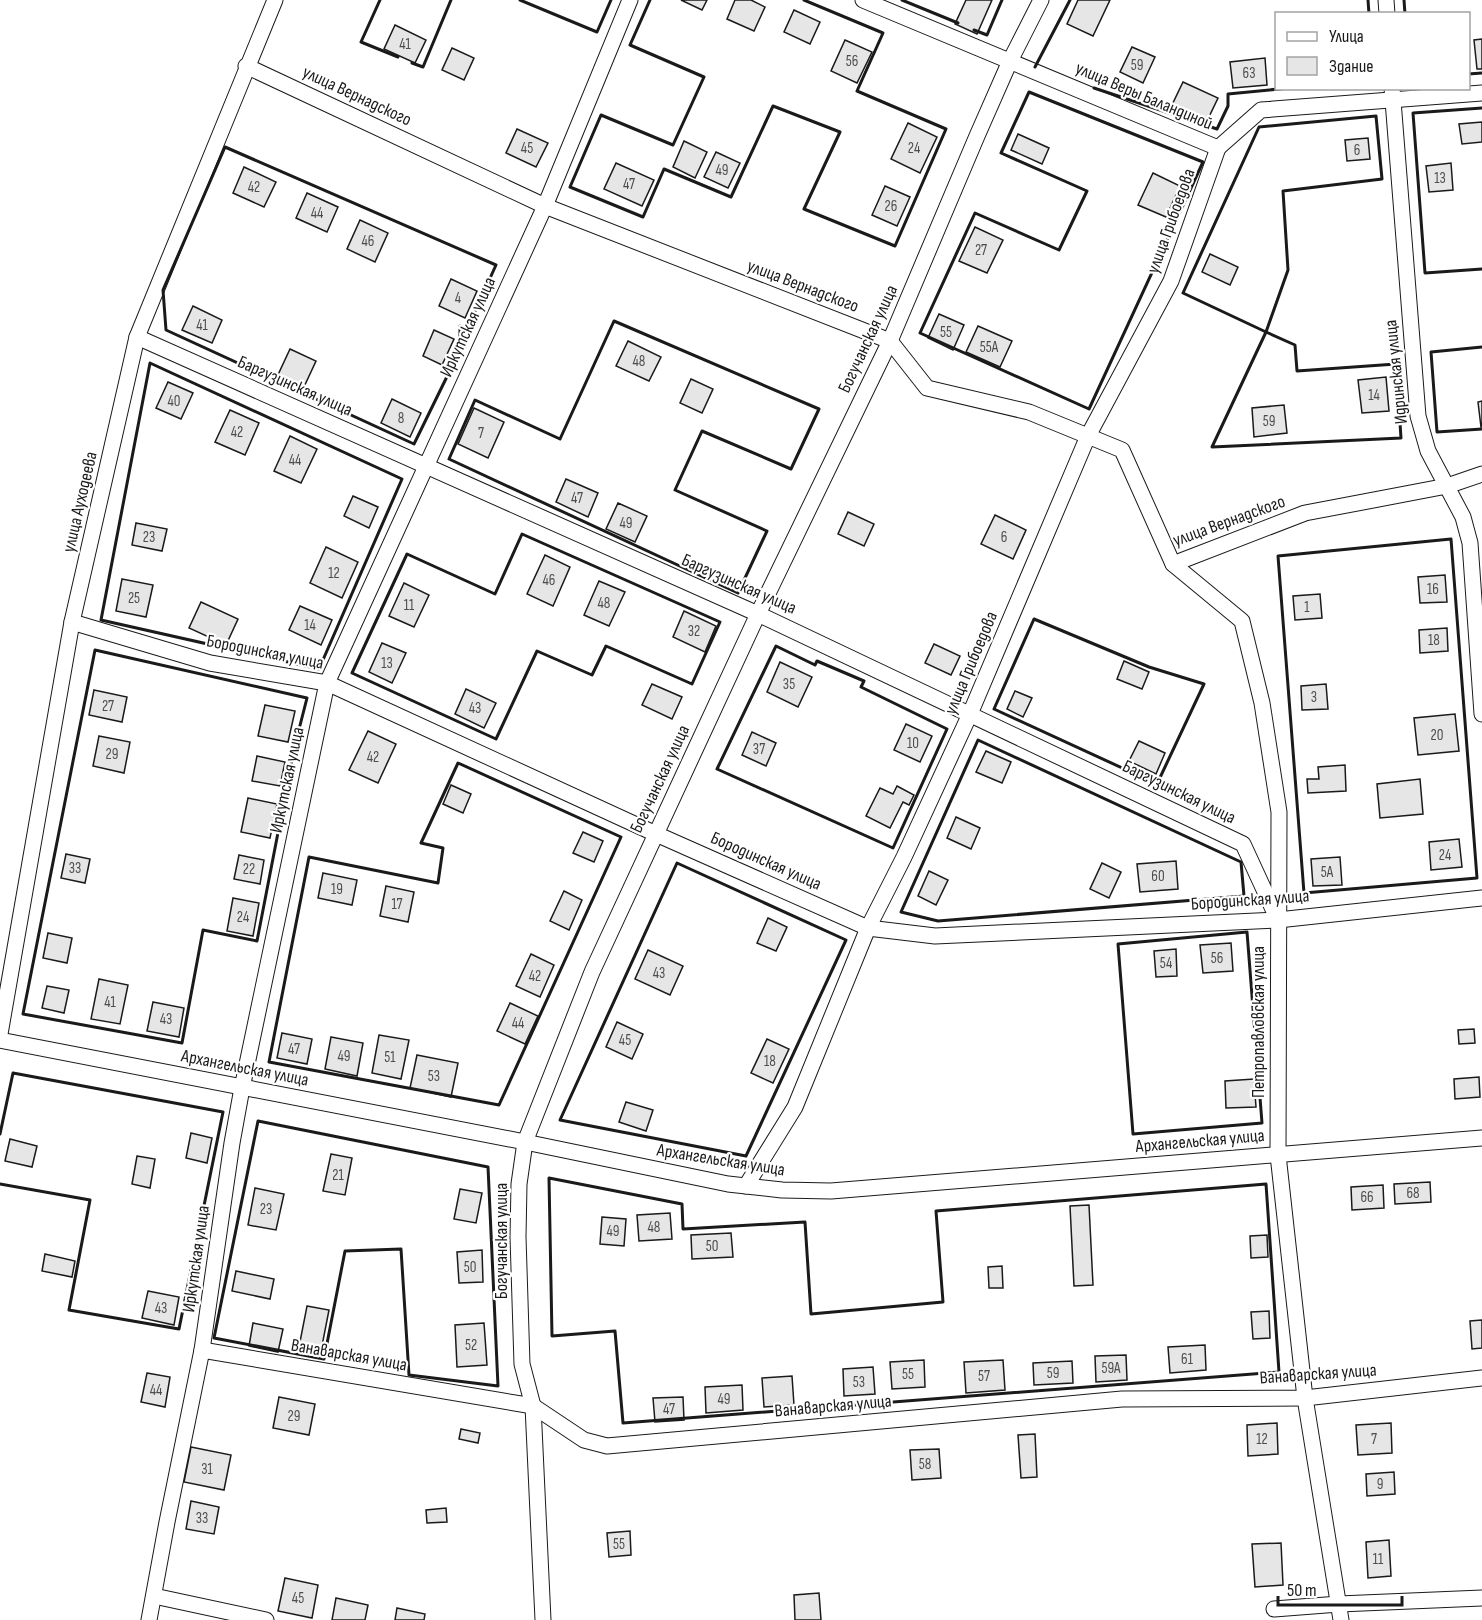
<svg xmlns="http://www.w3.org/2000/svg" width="1482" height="1620" viewBox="0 0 1482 1620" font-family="'Sofia Sans Condensed',sans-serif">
<rect width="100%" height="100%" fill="#fff"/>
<g fill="#e6e6e6" stroke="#1a1a1a" stroke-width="1.5">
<path d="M681,0h26l-5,10z"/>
<path d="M735,0h16l14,7 -11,24 -27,-12z"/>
<path d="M966,0h26l-15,34 -22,-10z"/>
<path d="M1078,0h32l-17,36 -26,-12z"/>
<path d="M794,10l26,12 -10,22 -26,-12z"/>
<path d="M395,25l31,15 -11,23 -31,-14z"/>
<path d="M1482,39v30h-5l-3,-29z"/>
<path d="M845,40l27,12 -15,31 -26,-12z"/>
<path d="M1132,47l23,10 -12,26 -23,-11z"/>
<path d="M452,48l22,10 -10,22 -22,-10z"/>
<path d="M1265,58l2,27 -34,3 -3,-26z"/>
<path d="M1183,82l35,16 -11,23 -35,-16z"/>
<path d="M1482,122v20l-20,2 -3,-20z"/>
<path d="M908,123l29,14 -17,36 -29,-14z"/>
<path d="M517,129l31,14 -12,24 -30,-14z"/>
<path d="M1018,134l31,14 -7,16 -31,-14z"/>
<path d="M1368,138l2,21 -23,2 -2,-21z"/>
<path d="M684,141l23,11 -12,26 -22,-11z"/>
<path d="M716,152l24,11 -12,25 -24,-11z"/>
<path d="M616,163l38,17 -12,26 -38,-17z"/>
<path d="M1451,163l2,27 -24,2 -3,-26z"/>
<path d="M244,167l32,15 -12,25 -31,-14z"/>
<path d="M1153,173l27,13 -14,31 -28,-12z"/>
<path d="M885,186l25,11 -13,29 -25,-11z"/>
<path d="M307,193l31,14 -11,25 -31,-14z"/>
<path d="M360,220l28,13 -13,29 -28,-13z"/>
<path d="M975,227l28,13 -16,33 -28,-12z"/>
<path d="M1210,254l28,13 -8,18 -28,-13z"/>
<path d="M451,279l26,12 -12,27 -26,-12z"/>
<path d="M193,306l29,14 -10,23 -30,-13z"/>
<path d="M939,314l25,11 -11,25 -25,-12z"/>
<path d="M978,326l34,15 -12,26 -34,-15z"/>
<path d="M434,330l20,9 -12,26 -19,-9z"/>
<path d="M628,341l33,16 -12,24 -33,-15z"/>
<path d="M290,349l26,12 -13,28 -26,-12z"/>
<path d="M1386,377l3,34 -27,2 -4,-33z"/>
<path d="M691,379l22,10 -11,24 -22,-10z"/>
<path d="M168,382l25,11 -12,26 -25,-11z"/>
<path d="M392,399l29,14 -11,24 -29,-14z"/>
<path d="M1482,401v25l-1,1 -3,-25z"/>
<path d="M1284,405l3,28 -33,4 -2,-29z"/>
<path d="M474,408l30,14 -16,36 -30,-14z"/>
<path d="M230,410l29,13 -14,32 -30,-13z"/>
<path d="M290,436l27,13 -16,34 -27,-12z"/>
<path d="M566,479l32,14 -10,24 -32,-15z"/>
<path d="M353,496l25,11 -9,21 -25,-12z"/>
<path d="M618,503l29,13 -12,26 -29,-13z"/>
<path d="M848,512l26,12 -10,22 -26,-12z"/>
<path d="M995,515l31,15 -13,29 -32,-15z"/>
<path d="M136,523l31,6 -5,22 -30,-6z"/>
<path d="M326,547l32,15 -16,36 -32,-15z"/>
<path d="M545,555l25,12 -17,39 -26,-12z"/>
<path d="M1445,575l2,27 -27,1 -2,-26z"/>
<path d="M122,579l31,6 -7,32 -30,-6z"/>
<path d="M599,581l26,11 -16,34 -25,-11z"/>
<path d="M404,583l25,12 -15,32 -25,-11z"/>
<path d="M1320,594l2,24 -27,2 -2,-24z"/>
<path d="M201,602l37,17 -12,26 -37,-17z"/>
<path d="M300,606l32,14 -11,25 -32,-15z"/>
<path d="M684,611l32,15 -11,26 -32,-15z"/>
<path d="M1447,628l1,23 -28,2 -1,-23z"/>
<path d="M382,643l24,10 -14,30 -23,-11z"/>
<path d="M934,644l26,12 -9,19 -26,-12z"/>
<path d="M1124,661l25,11 -7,17 -25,-10z"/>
<path d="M780,662l32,15 -14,30 -31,-15z"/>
<path d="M652,684l30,13 -10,22 -30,-14z"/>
<path d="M1326,684l2,25 -26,1 -1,-24z"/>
<path d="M466,689l30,14 -12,25 -29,-14z"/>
<path d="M94,690l33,7 -5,25 -33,-7z"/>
<path d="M1015,691l17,7 -9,19 -16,-8z"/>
<path d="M265,705l30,6 -7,31 -30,-6z"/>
<path d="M1455,714l4,37 -41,4 -4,-37z"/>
<path d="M906,724l26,12 -12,26 -26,-12z"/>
<path d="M368,731l28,13 -18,39 -29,-13z"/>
<path d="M752,732l24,11 -10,23 -24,-11z"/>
<path d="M99,736l31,6 -6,31 -31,-7z"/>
<path d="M1139,741l26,12 -9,21 -27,-13z"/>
<path d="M986,751l25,11 -9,21 -26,-11z"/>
<path d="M257,756l28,6 -5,24 -28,-5z"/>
<path d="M1345,765l1,26 -38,2 -1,-14h12l-1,-12z"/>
<path d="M1420,779l3,35 -43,4 -3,-34z"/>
<path d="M451,785l20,9 -8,19 -20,-9z"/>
<path d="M897,786l17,9 -5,10 -6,-3 -13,26 -24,-12 14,-28 13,6z"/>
<path d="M248,798l29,6 -7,34 -29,-6z"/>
<path d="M956,817l24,11 -9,21 -24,-11z"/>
<path d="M583,832l20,9 -9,21 -21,-9z"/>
<path d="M1459,839l3,28 -31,3 -2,-28z"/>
<path d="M66,854l24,5 -5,24 -24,-5z"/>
<path d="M239,855l25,5 -4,24 -26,-5z"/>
<path d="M1340,857l2,28 -29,1 -2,-27z"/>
<path d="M1176,861l2,28 -38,3 -3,-28z"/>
<path d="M1102,863l19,9 -12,26 -19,-9z"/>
<path d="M929,871l19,9 -12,25 -18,-9z"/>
<path d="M323,873l34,7 -5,25 -34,-7z"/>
<path d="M386,886l28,6 -6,30 -28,-6z"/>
<path d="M564,891l18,9 -13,30 -19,-9z"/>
<path d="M233,898l26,5 -6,33 -26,-5z"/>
<path d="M768,918l19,9 -11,24 -19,-8z"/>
<path d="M48,933l24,5 -5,25 -24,-5z"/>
<path d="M1231,943l2,28 -30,2 -3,-28z"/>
<path d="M1176,949l1,27 -21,1 -2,-26z"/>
<path d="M648,950l35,16 -13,29 -35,-16z"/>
<path d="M531,954l23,11 -14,32 -24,-11z"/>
<path d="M99,979l29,6 -8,39 -29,-5z"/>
<path d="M47,986l22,4 -5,23 -22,-5z"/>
<path d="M153,1002l31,6 -5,29 -32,-6z"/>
<path d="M510,1003l28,13 -13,28 -28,-13z"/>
<path d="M617,1022l26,12 -11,25 -26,-12z"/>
<path d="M1474,1029l1,14 -16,1 -1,-14z"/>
<path d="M282,1033l30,6 -5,25 -30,-6z"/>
<path d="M379,1035l30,5 -8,39 -29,-6z"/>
<path d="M331,1037l32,6 -6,33 -32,-7z"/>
<path d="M767,1039l22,10 -16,34 -22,-10z"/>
<path d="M417,1055l41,8 -7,34 -41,-9z"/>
<path d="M1479,1077l1,20 -25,2 -1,-20z"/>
<path d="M1254,1079l2,28 -30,1 -1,-27z"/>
<path d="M626,1102l27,8 -7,21 -27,-9z"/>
<path d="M191,1133l21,5 -5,25 -21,-5z"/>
<path d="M10,1139l27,7 -5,21 -27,-6z"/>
<path d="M331,1154l21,4 -7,37 -22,-4z"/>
<path d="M137,1156l18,3 -5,29 -18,-4z"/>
<path d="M1430,1182l1,20 -36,2 -1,-20z"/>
<path d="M1383,1185l1,23 -32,2 -1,-23z"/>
<path d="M255,1188l29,6 -8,36 -28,-5z"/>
<path d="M460,1189l22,4 -6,30 -22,-4z"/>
<path d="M1089,1205l4,80 -19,1 -4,-80z"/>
<path d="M670,1213l2,26 -33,2 -2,-26z"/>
<path d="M602,1217l24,2 -2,27 -24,-2z"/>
<path d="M731,1233l2,24 -41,2 -1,-24z"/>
<path d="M1267,1235l1,22 -17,1 -1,-22z"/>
<path d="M482,1250l1,32 -24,1 -2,-31z"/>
<path d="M45,1254l30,7 -3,16 -30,-6z"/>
<path d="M1002,1266l1,22h-14l-1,-21z"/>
<path d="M236,1271l38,8 -4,20 -38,-8z"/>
<path d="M148,1291l31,6 -5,28 -32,-7z"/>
<path d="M307,1306l22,4 -9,46 -22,-4z"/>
<path d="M1269,1311l1,27 -17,1 -2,-27z"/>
<path d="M1482,1320v28l-10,1 -2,-28z"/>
<path d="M253,1323l30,6 -5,23 -29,-6z"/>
<path d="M484,1323l3,42 -30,2 -2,-42z"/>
<path d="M1205,1345l1,25 -36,3 -2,-26z"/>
<path d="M1126,1355l1,25 -31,2 -1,-26z"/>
<path d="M924,1360l1,27 -33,2 -2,-27z"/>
<path d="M1003,1360l2,30 -39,3 -2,-31z"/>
<path d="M1072,1361l1,22 -39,2 -1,-22z"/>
<path d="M873,1367l2,27 -31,2 -1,-27z"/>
<path d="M147,1373l23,4 -5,30 -24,-5z"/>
<path d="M792,1376l2,29 -30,2 -2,-29z"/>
<path d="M742,1385l1,25 -37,3 -1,-26z"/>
<path d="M279,1397l36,7 -6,31 -36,-7z"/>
<path d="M683,1397l1,23 -29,2 -2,-24z"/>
<path d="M1277,1423l1,31 -30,2 -1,-31z"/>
<path d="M1391,1423l1,30 -34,2 -2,-30z"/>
<path d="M461,1429l19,4 -2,10 -19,-4z"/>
<path d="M1035,1434l2,43 -16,1 -3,-43z"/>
<path d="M191,1447l40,8 -7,35 -40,-8z"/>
<path d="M939,1449l2,29 -29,2 -2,-30z"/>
<path d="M1394,1472l1,22 -28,2 -1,-22z"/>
<path d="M191,1501l28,6 -5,27 -28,-5z"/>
<path d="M446,1508l1,14 -20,1 -1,-13z"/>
<path d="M630,1531l1,24 -22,2 -2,-24z"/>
<path d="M1389,1540l2,36 -23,2 -2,-36z"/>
<path d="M1281,1543l2,42 -28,2 -3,-43z"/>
<path d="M285,1578l33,7 -6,33 -34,-7z"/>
<path d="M819,1593l2,27h-26l-1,-25z"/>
<path d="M336,1598l32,7 -3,15h-33z"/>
<path d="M397,1608l28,6 -1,6h-29z"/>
</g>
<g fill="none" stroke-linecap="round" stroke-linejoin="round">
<g stroke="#1a1a1a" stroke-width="17">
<g id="minor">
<path d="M863,0l355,148 43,-38 221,-17"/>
<path d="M1386,0l1,14"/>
<path d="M246,66l299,140 345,135 37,47 102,24 93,38 51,114 132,-51 142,-27 35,-12"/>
<path d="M1392,88l26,328 10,35 35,66 7,26 12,171"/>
<path d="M137,337l621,277 485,230 35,76"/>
<path d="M1173,564l69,57 20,82 17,109 -1,343 27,243 36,222"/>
<path d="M72,622l138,41 117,20 329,151 212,94 67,8 343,-16 204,-22"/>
<path d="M0,1034l72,-412 65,-285 138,-337"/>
<path d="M0,1040l525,102 203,42 54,6 49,1 651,-53"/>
<path d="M746,1186l49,-79 73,-179 36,-71 66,-143 118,-278 83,-155 47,-133"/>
<path d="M202,1350l331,56 51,34 23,6 515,-47 183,-1 177,-20"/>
<path d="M154,1596l112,24"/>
<path d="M1274,1609l65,-5 143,-6"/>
<path d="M149,1620l18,-98 35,-172 30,-207 10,-55 85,-405 218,-477 85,-206"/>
<path d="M543,1620l-10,-214 -11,-42 -4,-127 1,-53 6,-42 67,-170 166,-358 132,-273 87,-205 33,-75 31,-61"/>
</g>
</g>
<use href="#minor" stroke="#fff" stroke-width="15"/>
<g stroke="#1a1a1a" stroke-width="3">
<path d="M380,0l-19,42 37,15"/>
<path d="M520,0l77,32 14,-32"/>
<path d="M650,0l-20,45 74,32 -31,68 -72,-30 -31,72 73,30 21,-48 67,28 42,-91 67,26 -36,77 91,37 51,-117 -89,-38 26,-58 -79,-33"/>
<path d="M902,0l56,23"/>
<path d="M1368,0l1,14"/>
<path d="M1404,0l1,14"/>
<path d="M974,30l13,5 15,-35"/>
<path d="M412,63l11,4 28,-67"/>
<path d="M1035,67l35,-67"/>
<path d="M1468,74l14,-1"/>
<path d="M1094,88l123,41 11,-23v-12l61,-6"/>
<path d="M1029,92l174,70 -114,247 -169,-76 55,-120 84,37 28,-59 -86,-38z"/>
<path d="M1482,108l-69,5 12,160 57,-4"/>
<path d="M1376,116l6,63 -99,12 5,79 -22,62 -83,-39 76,-166z"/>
<path d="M225,147l271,118 -29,64 -7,-3v24l-46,94 -248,-114 -3,-40z"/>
<path d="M614,321l205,88 -28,60 -89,-38 -27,59 92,41 -29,62 -289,-134 26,-59 85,39z"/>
<path d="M1266,332l29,13 2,26 99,-7 5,74 -189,9z"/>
<path d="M1482,347l-51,5 6,80 45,-3"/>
<path d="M150,363l252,116 -83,190 -218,-49z"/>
<path d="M522,534l198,88 -28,62 -86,-38 -14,29 -55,-24 -41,88 -144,-66 55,-119 88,40z"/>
<path d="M1451,539l26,339 -173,15 -26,-337z"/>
<path d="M1034,619l115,48 55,17 -47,100 -163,-75z"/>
<path d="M776,646l39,19 2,-4 47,20 -3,6 86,42 -54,119 -176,-79z"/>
<path d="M95,650l212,48 -12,47 -38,196 -54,-11 -21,113 -159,-29z"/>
<path d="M978,740l263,122 3,34 -306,25 -37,-9z"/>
<path d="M458,763l163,74 -122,268 -230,-43 40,-205 129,26 5,-35 -22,-5z"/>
<path d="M677,863l169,77 -100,216 -186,-36z"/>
<path d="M1247,932l15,191 -129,11 -15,-190z"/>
<path d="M258,1121l230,46 10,219 -89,-11 -8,-126 -56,2 -21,108 -110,-21z"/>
<path d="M0,1134l13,-61 210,39 -44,217 -110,-19 21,-110 -90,-16"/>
<path d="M549,1178l133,26 1,25 122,-7 6,92 132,-12 -7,-91 330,-27 13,188 -656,51 -8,-92 -63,5z"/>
</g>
</g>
<g text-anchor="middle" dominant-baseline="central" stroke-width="4.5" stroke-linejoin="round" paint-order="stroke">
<g font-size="15" fill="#4d4d4d">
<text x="405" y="44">41</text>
<text x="852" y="61">56</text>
<text x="1137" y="65">59</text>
<text x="1249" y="73">63</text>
<text x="527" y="148">45</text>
<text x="914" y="148">24</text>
<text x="1357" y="150">6</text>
<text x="722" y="170">49</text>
<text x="1440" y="178">13</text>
<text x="629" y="184">47</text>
<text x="254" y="187">42</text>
<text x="891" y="206">26</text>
<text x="317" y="213">44</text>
<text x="368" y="241">46</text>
<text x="981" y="250">27</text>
<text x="458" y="298">4</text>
<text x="202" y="325">41</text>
<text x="946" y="332">55</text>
<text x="989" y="347">55А</text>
<text x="639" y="361">48</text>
<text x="1374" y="395">14</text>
<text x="174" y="401">40</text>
<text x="401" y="418">8</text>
<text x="1269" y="421">59</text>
<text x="237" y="432">42</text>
<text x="481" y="433">7</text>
<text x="295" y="460">44</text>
<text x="577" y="498">47</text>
<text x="626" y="523">49</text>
<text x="149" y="537">23</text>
<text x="1004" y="537">6</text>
<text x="334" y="573">12</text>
<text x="549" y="580">46</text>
<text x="1433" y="589">16</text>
<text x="134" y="598">25</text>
<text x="604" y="603">48</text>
<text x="409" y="605">11</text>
<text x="1307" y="607">1</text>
<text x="310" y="625">14</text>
<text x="694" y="631">32</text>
<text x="1434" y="640">18</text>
<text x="387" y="663">13</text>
<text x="789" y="684">35</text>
<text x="1314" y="697">3</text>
<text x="108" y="706">27</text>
<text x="475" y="708">43</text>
<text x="1437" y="735">20</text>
<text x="913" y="743">10</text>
<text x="759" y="749">37</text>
<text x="112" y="754">29</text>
<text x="373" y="757">42</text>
<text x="1445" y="855">24</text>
<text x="75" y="868">33</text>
<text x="249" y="869">22</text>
<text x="1327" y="872">5А</text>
<text x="1158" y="876">60</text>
<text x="337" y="889">19</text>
<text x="397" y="904">17</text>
<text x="243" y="917">24</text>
<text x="1217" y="958">56</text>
<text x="1166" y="963">54</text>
<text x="659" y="973">43</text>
<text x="535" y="976">42</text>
<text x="110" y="1002">41</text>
<text x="166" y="1019">43</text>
<text x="518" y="1023">44</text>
<text x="625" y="1040">45</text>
<text x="294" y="1049">47</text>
<text x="344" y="1056">49</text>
<text x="390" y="1057">51</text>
<text x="770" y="1061">18</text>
<text x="434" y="1076">53</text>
<text x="338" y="1175">21</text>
<text x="1413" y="1193">68</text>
<text x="1367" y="1197">66</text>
<text x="266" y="1209">23</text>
<text x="654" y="1227">48</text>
<text x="613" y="1231">49</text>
<text x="712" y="1246">50</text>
<text x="470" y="1267">50</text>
<text x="161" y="1308">43</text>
<text x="471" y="1345">52</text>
<text x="1187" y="1359">61</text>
<text x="1111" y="1368">59А</text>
<text x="1053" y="1373">59</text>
<text x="908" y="1374">55</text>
<text x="984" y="1376">57</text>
<text x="859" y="1382">53</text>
<text x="156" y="1390">44</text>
<text x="724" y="1399">49</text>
<text x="669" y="1409">47</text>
<text x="294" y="1416">29</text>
<text x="1262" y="1439">12</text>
<text x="1374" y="1439">7</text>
<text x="925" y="1464">58</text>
<text x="207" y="1469">31</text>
<text x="1380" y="1484">9</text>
<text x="202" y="1518">33</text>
<text x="619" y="1544">55</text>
<text x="1378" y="1559">11</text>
<text x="298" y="1598">45</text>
</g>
<g font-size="18" fill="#1a1a1a" stroke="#fff">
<text transform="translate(357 96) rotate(25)">улица Вернадского</text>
<text transform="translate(1144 96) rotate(23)">улица Веры Баландиной</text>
<text transform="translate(1171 221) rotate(-70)">улица Грибоедова</text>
<text transform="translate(803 286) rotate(21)">улица Вернадского</text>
<text transform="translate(468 327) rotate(-65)">Иркутская улица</text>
<text transform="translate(868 339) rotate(-65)">Богучанская улица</text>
<text transform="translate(1396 372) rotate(-96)">Идринская улица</text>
<text transform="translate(295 386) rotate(24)">Баргузинская улица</text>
<text transform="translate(80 502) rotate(-77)">улица Ауходеева</text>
<text transform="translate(1229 521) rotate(-20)">улица Вернадского</text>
<text transform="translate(739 584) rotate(24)">Баргузинская улица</text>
<text transform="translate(265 652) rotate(11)">Бородинская улица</text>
<text transform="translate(971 663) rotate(-67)">улица Грибоедова</text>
<text transform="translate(660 779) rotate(-65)">Богучанская улица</text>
<text transform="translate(287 780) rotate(-78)">Иркутская улица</text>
<text transform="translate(1179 792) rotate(26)">Баргузинская улица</text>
<text transform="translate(766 861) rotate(24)">Бородинская улица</text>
<text transform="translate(1250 900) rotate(-4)">Бородинская улица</text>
<text transform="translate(1258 1022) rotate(-90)">Петропавловская улица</text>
<text transform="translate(245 1068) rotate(11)">Архангельская улица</text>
<text transform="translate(1200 1141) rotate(-5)">Архангельская улица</text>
<text transform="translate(721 1160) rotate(9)">Архангельская улица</text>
<text transform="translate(501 1241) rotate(-90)">Богучанская улица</text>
<text transform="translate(196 1259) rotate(-82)">Иркутская улица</text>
<text transform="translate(349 1355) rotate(10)">Ванаварская улица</text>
<text transform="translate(1318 1374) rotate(-4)">Ванаварская улица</text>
<text transform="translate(833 1406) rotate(-5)">Ванаварская улица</text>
</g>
</g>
<rect x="1275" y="12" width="195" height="78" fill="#ffffff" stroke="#a3a3a3" stroke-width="1.5"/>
<rect x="1287" y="32" width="30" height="9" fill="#ffffff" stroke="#a3a3a3" stroke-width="1.5"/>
<text x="1329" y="42" font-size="18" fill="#1a1a1a">Улица</text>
<rect x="1287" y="57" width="30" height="18" fill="#e6e6e6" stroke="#a3a3a3" stroke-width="1.5"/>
<text x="1329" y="72" font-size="18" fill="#1a1a1a">Здание</text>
<path d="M1278 1596v9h124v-9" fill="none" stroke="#1a1a1a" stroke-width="3"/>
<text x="1287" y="1596" font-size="18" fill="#1a1a1a" stroke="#ffffff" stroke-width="4.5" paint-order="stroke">50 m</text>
</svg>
